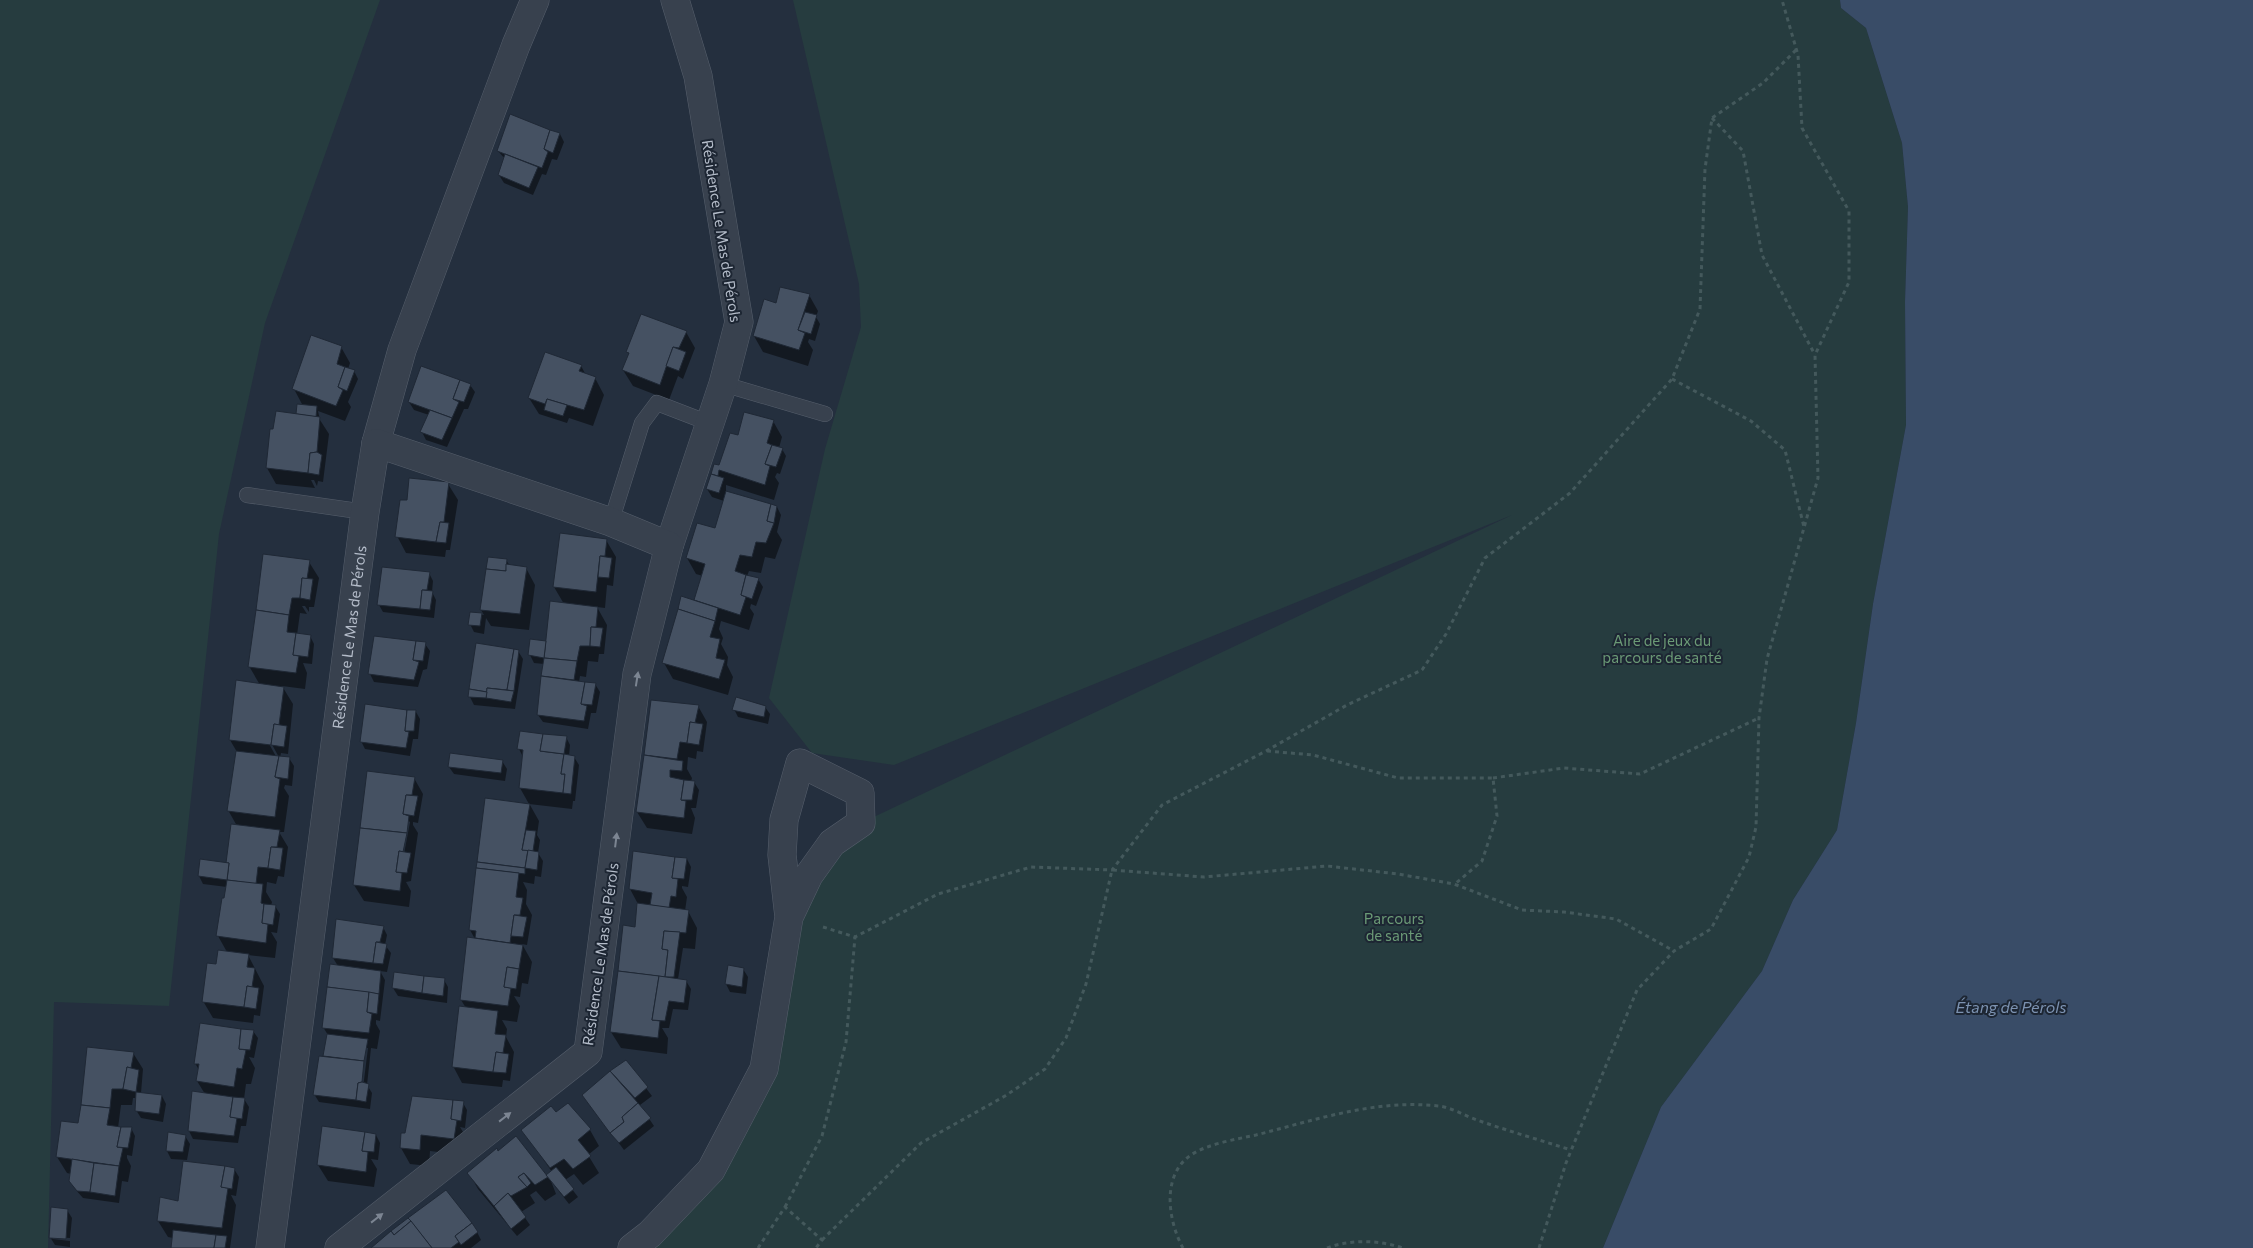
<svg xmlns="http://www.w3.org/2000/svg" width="2253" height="1248" viewBox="0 0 2253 1248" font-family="Commissioner,sans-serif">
<rect width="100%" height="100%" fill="#242f3e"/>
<g fill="#263c3f">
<path d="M0,0h380l-115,323 -46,211 -50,472 -115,-4 -6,246h-48z"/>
<path d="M793,0h1047l1,8 25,20 36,115 6,64 -3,95 1,123 -33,179 -17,119 -19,107 -44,70 -31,71 -101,136 -58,141h-971l79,-78 53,-101 25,-152 72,-94 651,-308 -618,250 -82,-12 -43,-55 56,-249 36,-122 -2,-43z"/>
</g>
<path fill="#394c67" d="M1840,0h413v1248h-650l58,-141 101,-136 31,-71 44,-70 19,-107 17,-119 33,-179 -1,-123 3,-95 -6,-64 -36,-115 -25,-20z"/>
<g fill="#0007" fill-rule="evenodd">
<path d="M560,134l4,8 -7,18 -5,-1 -6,16 -4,-1 -9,21 -29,-12 -5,-8 6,-16 -7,-8z"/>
<path d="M809,295l9,16 -2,6 4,7 -5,17 -6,-2 -1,3 5,8 -5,16 -45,-14 -9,-16 23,-32z"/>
<path d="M686,332l9,16 -12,31 -5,-3 -9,24 -36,-14 -10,-16 6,-15 -1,-3z"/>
<path d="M341,347l9,16 -2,6 6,2 4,8 -10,23 3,5 -6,14 -27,-10 2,9 9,14 -6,48 -5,-1 -1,5 -3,-6h-3l4,8 -39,-4 -9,-16 7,-38 23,-15 6,-9 -9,-17z"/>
<path d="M581,366l5,9 9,3 9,17 -11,31 -24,-8 -2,5 -28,-9 -10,-16z"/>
<path d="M470,385l5,7 -7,17h-4l-17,38 -21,-7 -4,-8 7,-17 -15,-5 -5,-8z"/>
<path d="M773,421l9,16 -3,11 3,1 4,7 -6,18 -3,-1 -2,4 4,6 -5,17 -48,-15v7l51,15 4,8 -4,17 5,8 -7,19 -10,-2 -4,16 -12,-2 -2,5 11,3 5,8 -7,19 -5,-2 -1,4 4,6 -5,16 -28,-9 -2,8 4,9 -2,6 7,13 -1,8 6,12 -5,18 -55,-16 -9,-16 33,-61 -2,-3 8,-23 -7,-2 -9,-16 29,-28 8,-29 -12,-4 -5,-8 8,-23h5l18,-29z"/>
<path d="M448,484l10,16 -8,50h-4l-1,7 -39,-4 -9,-17 11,-34z"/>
<path d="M606,540l10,17 -3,29 -6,-1 -2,23 -8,-1 10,18 -3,29h-5l-1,8 -10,-1 -2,16 -6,-1 -1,6 16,2 5,8 -4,21h-5l-3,16 -45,-7 -5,-7 6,-51 -10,-1 -4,-8 17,-13 17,-38 -10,-17z"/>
<path d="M506,560l4,6 16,2 9,17 -6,45 -38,-4 -5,-8 -2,16 -10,-2 -4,-8 1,-11 13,2 -3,-5z"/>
<path d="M309,562l10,16 -5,29h-5v5l-4,-6h-3l5,8 -7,-1 -3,22 13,1 4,8 -2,20 -9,-1 4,10 -2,16 -23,-3 11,18 -5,50 -7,-1 -1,5h9l5,8 -2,20 -7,-1 -1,3 5,8 -5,36h-5l9,15 -4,30 -6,-1 -2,8 -9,-2 -1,10 6,10 -1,4h4l5,8 -3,19 -6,-1 6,10 -2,16 -27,-3 16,31 -4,30 -6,-1 -1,8 -40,-5 -10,-17 24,-49 -9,-16 9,-49 -24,-3 -4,-8 29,-11 9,-39 -9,-16 9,-58 -7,-12 30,-55 -11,-19zM269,739l12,22 -2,1 -12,-22z"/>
<path d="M429,573l4,8 -1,11 4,8 -2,18 -51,-6 -4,-7z"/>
<path d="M425,644l5,7 -3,18 -4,1 -5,17 -44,-5 -4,-8z"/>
<path d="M518,651l5,8 -8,50 -41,-4 -4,-8z"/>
<path d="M652,701l46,5 9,16 -4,30 -6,-1 -1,8 -8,-2 -1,12 5,9 -1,4h3l5,8 -3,18h-5l4,10 -3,16 -45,-6 -10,-16z"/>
<path d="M765,707l5,7 -2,10 -30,-7 -4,-8z"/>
<path d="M416,712l4,7 -2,20h-5l-3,17 -45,-7 -4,-8z"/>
<path d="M566,737l4,8 -1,11 5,1 5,8 -4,36h-2l-1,8 -43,-5 -9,-16 3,-31 -4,-8z"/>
<path d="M502,761l5,8 -2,12 -51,-7 -5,-7z"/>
<path d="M414,778l9,16 -5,29 -5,-1v3l5,8 -7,48 -5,1 5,9 -2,16 -45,-6 -10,-16zM407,820l3,2 -6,32 -2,-1z"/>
<path d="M530,805l9,16 -2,14 3,5 -2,13 5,8 -2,16 -6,-1 -1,8 -11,-2 4,8 -1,14 6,11 -5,30 -5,-1 10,18 -4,22 -6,-1 -2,14 -6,-1 6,10 -3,16 -15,-2 5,9 -1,8 8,15 -4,29 -7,-1 -1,7 -40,-4 -9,-17 13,-58 -5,-8 8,-62 6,1 -5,-9z"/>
<path d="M634,852l53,7 4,8 -3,20 -6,-1v2l5,9 -2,14h3l9,17 -2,21 -12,-1 -5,31 8,2 5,8 -3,21 -15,-1 -4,19h-7l6,10 -1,16 -46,-6 -10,-16 14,-105 11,1 2,-24 -8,-15z"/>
<path d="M383,927l4,8 -2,10 6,8 -4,19 -7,-1 5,9 -5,41 -4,-1v4l4,7 -3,18 -6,-1 -4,37 5,8 -2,16 -51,-7 -5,-8 14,-59 -5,-8 15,-61 -5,-8zM365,1048h3l-5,40h-3z"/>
<path d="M743,969l5,8 -2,17 -16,-2 -4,-8z"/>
<path d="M444,980l4,7 -1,16 -49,-7 -5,-8z"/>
<path d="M253,1031l5,7 -4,20 -5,-1 6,11 -4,16h-5l-2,15 5,8 -3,19h-5l-3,17 -45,-4 -4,-8 16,-37 -8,-13 2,-11 -4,-7z"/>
<path d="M133,1053l10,16 -2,24 21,3 4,8 -3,18 -22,-4 -5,-8 1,-12h-4l-1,7h-11l-3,23h13l4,8 -3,20 -5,-1v3l4,8 -3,16 -6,-1 -3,22 -36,-5 -8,-9 -4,-15 -4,-1 -10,-16 22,-33z"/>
<path d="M626,1062l26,34 -12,9 14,21 -30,24 -41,-55z"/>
<path d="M463,1103l4,7 -2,18 -5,-1 6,10 -3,18 -33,-4 -1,15 -19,-2 -9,-16 5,-13z"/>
<path d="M555,1113l35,17 9,16 -11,9 11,18 -16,12 -9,-11 -9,6 13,17 -9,7 -18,-23 5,13 -11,7 -9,-10 -6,4 5,8 -14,9 9,13 -13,11 -39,-47 -9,-16 27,-23 50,27 6,-5 -29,-42z"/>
<path d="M376,1135l4,8 -2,17 -7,-1 6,10 -3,18 -46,-6 -10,-16z"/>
<path d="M185,1136l5,8 -3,16 -16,-1 -4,-8z"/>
<path d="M234,1169l5,8 -3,19 -5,-1 5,10 -6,43h-58l1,-10 -5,-1 -10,-16 21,-19z"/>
<path d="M67,1210l5,8 -2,20 -17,-1v2l17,2v6l-15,-2 -5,-8z"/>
<path d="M477,1232l4,8 -10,8h-99z"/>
</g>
<g fill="#455162" stroke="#1f2835">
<path d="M510,114l40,16 -6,19 4,3 -6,16 -45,-17z"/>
<path d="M550,130l10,3 -7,20 -9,-4z"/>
<path d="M505,154l33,13 -9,21 -31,-13z"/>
<path d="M780,287l30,7 -12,36 7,3 -6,17 -46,-14 11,-37 12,4z"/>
<path d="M805,312l12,3 -6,19 -13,-4z"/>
<path d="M641,314l46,17 -8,17 -6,-1 -13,38 -38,-15 7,-17 -3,-1z"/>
<path d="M311,335l31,11 -5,18 8,3 -7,20 5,3 -7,16 -44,-17z"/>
<path d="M673,347l13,5 -7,19 -13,-5z"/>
<path d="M545,352l37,13 -3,6 17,6 -12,33 -37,-11 -2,5 -17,-6z"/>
<path d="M421,366l39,14 -7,19 6,3 -7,16 -44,-16z"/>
<path d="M345,367l10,3 -8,21 -9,-4z"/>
<path d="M460,380l11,4 -7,18 -11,-3z"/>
<path d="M547,399l20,6 -4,11 -19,-6z"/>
<path d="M297,404l20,2 -1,11 -20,-3z"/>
<path d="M430,410l22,8 -10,22 -22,-8z"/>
<path d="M276,411l44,6 -3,35 -7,1 -2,20 -42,-5 4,-39h3z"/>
<path d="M744,412l30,8 -7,23 5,2 -7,19 5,2 -5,19 -46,-15 -1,6 -7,-2 3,-10 5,1 11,-32 8,2z"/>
<path d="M772,445l11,3 -7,19 -11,-3z"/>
<path d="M317,452l5,3 -3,20 -11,-2 2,-20z"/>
<path d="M711,474l13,4 -5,15 -13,-4z"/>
<path d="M409,478l40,4 -5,40h-4l-4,20 -41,-5 5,-37h7z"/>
<path d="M726,491l45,13 -4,17 7,2 -8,20 -10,-1 -4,15 -12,-2 -5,16 11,4 -5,20 5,2 -6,18 -46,-15 11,-36 -19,-6 11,-35 18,5z"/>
<path d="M771,504l6,2 -3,17 -7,-2z"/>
<path d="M440,522l9,1 -3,20 -10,-1z"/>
<path d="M560,533l47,6 -2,17h-5l-4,36 -43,-5z"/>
<path d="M263,554l47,6 -3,19 -5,-1 -2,20h-8l-3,17 -33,-5z"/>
<path d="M600,556l12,2 -3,20 -11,-1z"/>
<path d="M488,557l19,2 -1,12 -20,-2z"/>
<path d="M506,564l21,3 -7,47 -40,-4 6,-41 20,2z"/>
<path d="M382,567l48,5 -3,18h-5l-2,19 -43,-4z"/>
<path d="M746,575l13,3 -7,21 -11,-4z"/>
<path d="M302,578l11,1 -3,21 -10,-2z"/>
<path d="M422,590l11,1 -3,19 -10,-1z"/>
<path d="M681,596l37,12 -3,13 -37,-12z"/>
<path d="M550,601l48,6 -2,20h-5l-1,19h-10l-3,15 -33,-3z"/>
<path d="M678,609l37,12 -5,16 10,2 -4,19 9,2 -6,19 -57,-16z"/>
<path d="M256,610l33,5 -2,17 9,1 -3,22 6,1 -3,17 -48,-6z"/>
<path d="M470,612l12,1 -2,13 -12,-1z"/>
<path d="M591,627l12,1 -3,19 -10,-1z"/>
<path d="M296,633l15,2 -3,22 -15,-2z"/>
<path d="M374,636l42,5 -3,19 6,2 -5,18 -46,-6z"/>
<path d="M530,639l16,2 -2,17 -16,-3z"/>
<path d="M416,641l10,1 -3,19 -10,-1z"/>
<path d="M476,643l38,6 -7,41 -20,-2v4l-18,-3z"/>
<path d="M514,649l5,1 -5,41 -7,-1z"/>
<path d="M544,658l33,3 -3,19 -33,-4z"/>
<path d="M541,676l44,6 -4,22 6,2 -3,15 -47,-6z"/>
<path d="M236,680l48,7 -5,38 -5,-1 -3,21 -42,-5z"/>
<path d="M585,682l11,1 -4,22 -11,-1z"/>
<path d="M487,688l27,3 -3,11 -25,-4z"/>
<path d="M469,689l18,3 -1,6 -18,-1z"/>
<path d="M736,697l30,9 -2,11 -32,-7z"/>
<path d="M651,700l48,5 -4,18 -5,-1 -3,21 -7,-1 -3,17 -33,-4z"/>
<path d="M365,704l42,6 -2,21 4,1 -3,16 -46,-6z"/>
<path d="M407,710h9l-2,21h-9z"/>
<path d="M690,722l13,2 -4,21 -12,-2z"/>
<path d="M274,724l13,2 -3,21 -13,-2z"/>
<path d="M520,731l23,3 -3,17 24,3 -3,20h4l-2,19 -44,-5 4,-38 -6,-1z"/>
<path d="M543,734l24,2 -3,18 -24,-3z"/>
<path d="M236,751l43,5 -4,21 5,2 -5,38 -48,-6z"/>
<path d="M450,753l53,7 -2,13 -53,-6z"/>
<path d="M564,754l11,2 -4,38 -8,-1 2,-19h-4z"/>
<path d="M644,755l39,6 -1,10 -12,-1v7l14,3 -3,20 5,1 -2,17 -48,-6z"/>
<path d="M279,756l11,1 -2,22 -13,-2z"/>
<path d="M367,771l48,6 -3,18h-6l-3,19 6,2 -2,17 -47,-5z"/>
<path d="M684,780l11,1 -3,19h-11z"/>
<path d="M406,795l12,1 -4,20 -11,-2z"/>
<path d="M485,798l45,6 -8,46h6l-3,18 -48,-6z"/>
<path d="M231,824l49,6 -3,17h-6l-3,21 -10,-1 -2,17 -29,-4 2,-17h-3z"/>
<path d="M360,828l47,5 -4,19 -4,-1 -3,21 6,1 -2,18 -47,-6z"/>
<path d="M526,830l10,1 -3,20 -11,-1z"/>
<path d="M271,847l12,1 -3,22 -12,-2z"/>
<path d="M528,850l11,2 -2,18 -12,-2z"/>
<path d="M399,851l12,2 -4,20 -11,-1z"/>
<path d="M633,851l42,6 -3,21 6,1 -2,18 -5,-1 -2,12 -19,-3 2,-12 -23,-4z"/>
<path d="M675,857l12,1 -3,21 -12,-1z"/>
<path d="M200,859l29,4 -2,17 -29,-4z"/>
<path d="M477,862l48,6v6l-49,-6z"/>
<path d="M476,868l43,5 -3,24 7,1 -3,17h-6l-4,28 -35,-5 1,-7 -7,-1z"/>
<path d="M227,880l36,4 -2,19 3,1 -2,19 6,1 -2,19 -50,-7 6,-38h2z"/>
<path d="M637,903l52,7 -3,23 -22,-2 -2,18 6,1 -3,27 -47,-6 5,-46 12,2z"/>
<path d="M264,904l12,1 -3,20 -11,-2z"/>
<path d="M514,915l13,2 -4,20 -12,-1z"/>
<path d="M336,919l48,7 -4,16h-4l-3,21 -41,-5z"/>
<path d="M664,931l16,1 -6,45h-9l3,-27 -6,-1z"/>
<path d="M467,937l56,8 -4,24 -12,-2 -3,20 7,1 -3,18 -48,-6z"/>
<path d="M376,942l11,2 -4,20 -10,-1z"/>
<path d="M218,950l31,4 -2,13 8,1 -3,19 -5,-1 -3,21 -42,-5 5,-39 9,1z"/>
<path d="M330,964l51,7 -2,23 -52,-7z"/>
<path d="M728,965l16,3 -2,19 -17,-3z"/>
<path d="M507,967l12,2 -3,20 -12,-2z"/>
<path d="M618,971l41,5 -7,44 8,1 -2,17 -48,-6z"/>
<path d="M394,972l30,4 -2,17 -30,-5z"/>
<path d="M424,976l21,2 -2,18 -21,-3z"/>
<path d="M659,976l28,4 -3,23 -15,-2 -4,20 -13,-1z"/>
<path d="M247,986l12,2 -3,21 -12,-2z"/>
<path d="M327,987l42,5 -2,20 5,2 -3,19 -47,-5z"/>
<path d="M369,992l10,2 -2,20 -10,-2z"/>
<path d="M459,1006l39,5 -3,23 11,1 -3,18 -7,-1 -3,20 -41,-5z"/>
<path d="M200,1023l41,6 -2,20 7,1 -4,19 -5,-1 -3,19 -38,-6 3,-17h-5z"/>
<path d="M241,1029l13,1 -4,20 -11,-1z"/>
<path d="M327,1034l41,5 -4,22 -41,-5z"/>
<path d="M87,1047l47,5 -3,16 -4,-1 -4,22h-11l-2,19 -29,-3z"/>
<path d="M496,1052l13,2 -3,19 -13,-1z"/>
<path d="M319,1056l45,5 -2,21 -4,1 -2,17 -43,-5z"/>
<path d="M626,1060l22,27 -13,11 -25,-27z"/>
<path d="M127,1067l12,3 -3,22 -13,-3z"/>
<path d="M610,1071l28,32 -16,14 2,5 -14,11 -28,-38z"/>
<path d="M362,1082l7,2 -3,18 -10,-2 2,-17z"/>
<path d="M192,1091l41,6 -3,20 7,1 -3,18 -46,-5z"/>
<path d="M136,1092l26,3 -3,19 -24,-3z"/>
<path d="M412,1096l41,4 -2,19 6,1 -3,19 -33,-4 -1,15 -20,-2 1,-15h4z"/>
<path d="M233,1097l12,1 -3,21 -12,-2z"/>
<path d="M453,1100l11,1 -3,20 -10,-2z"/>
<path d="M568,1103l23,26 -13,11 13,16 -18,13 -9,-10 -14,9 -29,-38 30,-24 5,6z"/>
<path d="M638,1103l13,15 -32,25 -9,-10 14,-11 -2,-5z"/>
<path d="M81,1105l29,3 -3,17 14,2 -4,20 6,1 -4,18 -63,-9 5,-36 17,2z"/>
<path d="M322,1126l43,6 -3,19 6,1 -2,20 -49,-7z"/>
<path d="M121,1127h11l-4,21 -11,-1z"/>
<path d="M168,1132l18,3 -3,17 -17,-1z"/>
<path d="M365,1132l11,2 -2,18 -12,-1z"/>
<path d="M516,1136l32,41 -13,8 -11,-12 -6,4 9,10 -16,9 -3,-3 -14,13 -27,-33 30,-25 1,3z"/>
<path d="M72,1159l22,4 -4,29 -13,-1 -8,-10z"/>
<path d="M183,1161l42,5 -4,21 7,1 -6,40 -65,-7 3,-24 18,4z"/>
<path d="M94,1163l25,3 -4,30 -25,-4z"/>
<path d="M225,1166l10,2 -3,21 -11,-2z"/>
<path d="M556,1167l18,22 -10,8 -18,-22z"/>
<path d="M524,1173l7,10 -4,4 -9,-10z"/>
<path d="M446,1190l26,33 -17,13 4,6 -8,6h-19l-24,-30z"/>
<path d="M508,1193l18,24 -15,12 -17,-23z"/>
<path d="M51,1207l17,2 -2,30 -17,-1z"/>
<path d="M408,1218l3,3 -17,14 -3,-4z"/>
<path d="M411,1221l21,27h-61l20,-17 3,4z"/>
<path d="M472,1223l6,9 -17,13 -6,-9z"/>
<path d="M173,1230l43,5 -2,13h-43z"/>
<path d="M216,1235l11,1 -2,12h-11z"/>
</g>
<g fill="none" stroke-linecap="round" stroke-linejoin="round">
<g stroke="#565f6c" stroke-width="16">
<g id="service">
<path d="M723,384l102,30"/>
<path d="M247,495l118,17"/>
<path d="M611,522l31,-99 15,-20 52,20"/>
</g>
</g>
<g stroke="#565f6c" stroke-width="29">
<g id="minor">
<path d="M376,443l26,-93 114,-305 19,-45"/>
<path d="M669,546l54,-162 16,-62 -41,-246 -23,-76"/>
<path id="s1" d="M270,1248l95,-736 11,-69 235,79 58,24 -32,128 -49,378 -249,196"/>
<path d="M632,1248l18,-14 61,-64 53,-101 25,-152 -7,-62 2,-35 16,-57 60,30 1,30 -29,20 -23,32 -20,42"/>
</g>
</g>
<g stroke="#44595c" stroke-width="3" stroke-dasharray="4 4" stroke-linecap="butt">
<path d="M1712,118l31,33 19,104 53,100"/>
<path d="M1672,379l79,42 34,29 19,77"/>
<path d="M1267,751l46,4 85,23h95l4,38 -15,45 -27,23"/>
<path d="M1493,778l71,-10 76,6 119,-56"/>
<path d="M823,927l32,10 83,-43 93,-27 81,3 50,-65 104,-54 81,-46 75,-35 24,-36 39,-76 85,-65 102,-114 28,-70 5,-140 7,-51 51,-35 34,-34"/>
<path d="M785,1207l37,-71 24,-94 9,-105"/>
<path d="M822,1240l99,-97 84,-47 40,-27 21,-31 20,-54 26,-114 92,7 123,-11 71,8 56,10 68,26 42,2 52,7 58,32"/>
<path d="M758,1248l27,-41 37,33 -6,8"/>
<path d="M1183,1248c-15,-27 -22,-73 8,-93 16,-11 46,-16 65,-20 59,-15 120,-36 182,-29 13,1 27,10 39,14 31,11 63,20 94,30"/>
<path d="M1327,1248c24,-9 52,-8 76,0"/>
<path d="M1539,1248l27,-85 71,-173 37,-39 37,-22 38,-72 7,-30 3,-109 8,-59 51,-181 -3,-123 34,-73v-71l-47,-83 -4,-73 -16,-55"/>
</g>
<use href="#service" stroke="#38414e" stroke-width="15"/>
<use href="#minor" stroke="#38414e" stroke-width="28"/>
</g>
<defs><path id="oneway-solid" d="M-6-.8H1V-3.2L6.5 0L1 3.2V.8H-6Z" transform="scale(1.25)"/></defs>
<g fill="#7c8592">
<use href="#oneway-solid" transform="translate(637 679) rotate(-81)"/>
<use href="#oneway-solid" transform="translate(616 840) rotate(-83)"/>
<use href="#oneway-solid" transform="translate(505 1117) rotate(-38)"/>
<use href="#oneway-solid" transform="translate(377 1218) rotate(-38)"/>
</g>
<g text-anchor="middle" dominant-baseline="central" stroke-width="4" stroke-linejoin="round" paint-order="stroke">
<g font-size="15" fill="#b4bcc9" stroke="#1d2633">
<text transform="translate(722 231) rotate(81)">Résidence Le Mas de Pérols</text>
<text stroke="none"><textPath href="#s1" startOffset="616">Résidence Le Mas de Pérols</textPath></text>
<text transform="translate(600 954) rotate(-82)">Résidence Le Mas de Pérols</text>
</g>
<g font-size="15" fill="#6b9a76" stroke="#1d2633">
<text x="1662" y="640">Aire de jeux du<tspan x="1662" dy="17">parcours de santé</tspan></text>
<text x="1394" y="918">Parcours<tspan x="1394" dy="17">de santé</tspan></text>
</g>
<g font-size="16" font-style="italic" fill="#7c92b1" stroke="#1d2633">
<text x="2011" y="1006">Étang de Pérols</text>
</g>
</g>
</svg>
